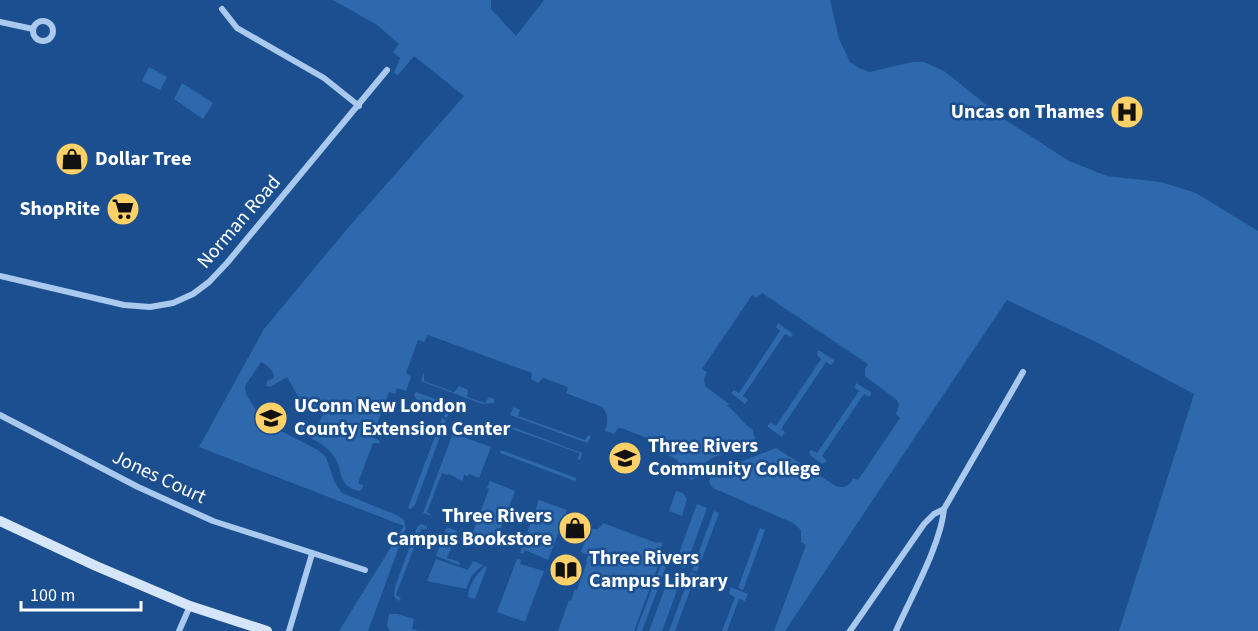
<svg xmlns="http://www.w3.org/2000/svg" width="1258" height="631" viewBox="0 0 1258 631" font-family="'Source Sans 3',sans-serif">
<rect width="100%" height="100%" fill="#1b4f8f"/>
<g fill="#2e69ad">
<path d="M333,0h158v9l25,27 28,-36h286l9,39 11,23 9,6 11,4 42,-10h12l20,9 60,48 65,42 38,15 54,6 35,11 62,38v400h-139l75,-237 -98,-52 -89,-42 -222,331h-11l32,-86 -5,-3v-12l-8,-7 -80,-35 -4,-6 3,-9 64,-25 60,38c8,3 14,0 17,-8l5,2 42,-62 -4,-4 3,-9 -2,-5 -32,-24v-7l3,-5 -106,-71 -6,5 -4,-3 -50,74 5,3 -3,7 1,7 24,18 -2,2c11,7 15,17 26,24l2,9c-10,14 -35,13 -48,22 -8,5 -8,14 -15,19l-11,-5v-4h-2l-1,-10 -9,-6 1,-8 -49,-19h-3l-4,6 -9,-3c3,-10 4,-16 -3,-24l-36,-14 2,-6 -25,-9 -5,5 -7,-4 1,-6 -104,-38 -4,7 -6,-2 -12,33 5,4 -5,14 -9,-3 -2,6 -6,-2 -17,45 7,3 1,3h-7l-15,40 5,2v2l-3,4c-25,-5 -15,-21 -27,-36 -9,-13 -28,-19 -40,-27l4,-7 4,2 1,-2 14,7 7,-13 -21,-12 -15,-26 -17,10 -4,-1 1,-5 7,-3c0,-8 -7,-13 -13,-16l-16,24 1,8 13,21 14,12 45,23 8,7 8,24 8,12 57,23 5,4 2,8 -38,103h-29l65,-105 -205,-79 65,-118 83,-100 117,-133 -50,-40 -16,19 -4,-2 6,-15 -7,-6 6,-8 -22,-19z"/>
<path d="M149,67l18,10 -7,13 -18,-9z"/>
<path d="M182,83l31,20 -10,16 -29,-20z"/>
<path d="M778,323l15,11 -2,3 -6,-3 -42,62 5,4 -3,4 -14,-11 3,-3 5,3 41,-62 -4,-4z"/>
<path d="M818,351h2l14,9v2l-3,3 -5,-3 -45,67 4,3 -3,5 -14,-10v-2l3,-2 5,3 45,-67 -4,-4z"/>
<path d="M424,373v8l30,11 5,-6 9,4 -1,7 18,6 4,-6 5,2v4l-12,1 -61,-23z"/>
<path d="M856,383l15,9v3l-2,2 -5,-3 -42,62 5,5 -5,3 -11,-8 -2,-4 2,-2 6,3 42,-62 -4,-3z"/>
<path d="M416,392l28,10 5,10 -2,6 -3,-1 2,-7 -30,-11 -2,-4z"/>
<path d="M514,407l6,3 -2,6 67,24 3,-5 3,2 -4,6 -77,-28z"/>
<path d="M442,418l4,2 -31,85 -4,4 -3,-1z"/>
<path d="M505,424l77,29 -1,6 -3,1 1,-7 -67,-24 -5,5 -5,-5z"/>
<path d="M453,433l38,14 -12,31 -10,-4 -1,2 -4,-1 -2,6 -13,-7 -2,1 -5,-2 -15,39 6,4 -10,-3z"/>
<path d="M501,450l75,28 -1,3 -75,-28z"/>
<path d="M490,481l25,10 -18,47 -4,-1 -1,2 -19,-7 16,-43 -2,-1z"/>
<path d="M676,491l7,2 4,6 -5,17 -13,-5z"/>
<path d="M539,500l28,10 -19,50 -23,-10 -2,4 -3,-1z"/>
<path d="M697,504l10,4 -22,60 -10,-4z"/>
<path d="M714,511l5,2 -22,59 -5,-2z"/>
<path d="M603,523l54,20 1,-1 5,1 -4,8 2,1 -3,8 2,1 -26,70h-76l11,-31 2,1 4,-12 2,1 10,-28 -1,-1 2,-6 -7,-3 8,-23h9z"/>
<path d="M421,524l6,2v3h-6l-25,66 5,3 -3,3 -4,-5 1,-9 22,-60z"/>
<path d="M447,527l10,4 -10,27 13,4 -1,3 -23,-9z"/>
<path d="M760,528l5,2 -22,60 -5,-2z"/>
<path d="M436,559l32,11 5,-9 10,4 -11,10 -6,14 -39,-8z"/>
<path d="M517,559l4,1 -1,4 24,7 -19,51 -28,-10z"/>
<path d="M662,562l5,2 -25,67h-6z"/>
<path d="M485,566l2,1 -12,32 -7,-2c1,-14 8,-21 17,-31z"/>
<path d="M691,572l11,5 -3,6 -6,-1 -18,49h-6z"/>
<path d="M670,582l6,2 2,4 -16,43h-13l16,-43z"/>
<path d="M731,587l17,7 -3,7 -6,-2 -12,32h-5l13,-34 -6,-3z"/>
<path d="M389,614h8l17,5 -2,10 9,2h-31l-3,-6z"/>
</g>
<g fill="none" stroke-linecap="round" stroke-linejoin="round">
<g stroke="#a9c9ee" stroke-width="6">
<path d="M222,9l15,19 87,50 35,28"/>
<circle cx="43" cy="31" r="10"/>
<path d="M0,22l33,7"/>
<path d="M0,276l124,29 26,2 23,-4 20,-9 16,-12 18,-19 160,-193"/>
<path d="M0,415l138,72 75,34 152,49"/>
<path d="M179,631l11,-25"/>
<path d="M289,631l23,-77"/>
<path d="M850,631l74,-107 10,-10 10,-5 79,-137"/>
<path d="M896,631c15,-34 45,-87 48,-122"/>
</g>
<path stroke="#d6e6fa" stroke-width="10" d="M0,521l96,45 94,40 77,25"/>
</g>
<defs>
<g id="hospital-disc" transform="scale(1.725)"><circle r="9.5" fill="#ffd166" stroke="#1b4f8f"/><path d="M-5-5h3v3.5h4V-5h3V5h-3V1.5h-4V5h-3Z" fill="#111"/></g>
<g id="shop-disc" transform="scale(1.725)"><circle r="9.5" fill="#ffd166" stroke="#1b4f8f"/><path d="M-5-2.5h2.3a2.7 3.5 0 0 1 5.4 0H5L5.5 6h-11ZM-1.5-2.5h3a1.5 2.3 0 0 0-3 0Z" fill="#111"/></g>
<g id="supermarket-disc" transform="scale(1.725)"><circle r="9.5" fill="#ffd166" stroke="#1b4f8f"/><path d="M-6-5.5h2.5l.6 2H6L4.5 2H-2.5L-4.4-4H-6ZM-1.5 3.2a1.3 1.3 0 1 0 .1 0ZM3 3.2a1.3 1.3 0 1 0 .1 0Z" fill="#111"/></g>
<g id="university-disc" transform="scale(1.725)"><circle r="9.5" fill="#ffd166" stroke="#1b4f8f"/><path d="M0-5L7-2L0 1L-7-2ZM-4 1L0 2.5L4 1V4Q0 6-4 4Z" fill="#111"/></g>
<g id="library-disc" transform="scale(1.725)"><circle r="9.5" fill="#ffd166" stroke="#1b4f8f"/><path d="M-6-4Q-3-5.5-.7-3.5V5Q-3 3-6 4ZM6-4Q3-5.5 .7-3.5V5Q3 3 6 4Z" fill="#111"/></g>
</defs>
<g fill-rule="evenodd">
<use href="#hospital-disc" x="1127" y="112"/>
<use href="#shop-disc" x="72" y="159"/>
<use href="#supermarket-disc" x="123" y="209"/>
<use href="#university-disc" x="271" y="418"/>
<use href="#university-disc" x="625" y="458"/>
<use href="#shop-disc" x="575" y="528"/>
<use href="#library-disc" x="566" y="570"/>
</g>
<g text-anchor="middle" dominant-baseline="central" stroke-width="5" stroke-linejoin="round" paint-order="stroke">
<g font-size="20" font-weight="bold" fill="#fff" stroke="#1b4f8f" text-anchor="start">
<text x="1104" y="112" text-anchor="end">Uncas on Thames</text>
<text x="95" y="159">Dollar Tree</text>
<text x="100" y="209" text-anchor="end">ShopRite</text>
<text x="294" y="406">UConn New London<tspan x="294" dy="23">County Extension Center</tspan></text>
<text x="648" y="446">Three Rivers<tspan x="648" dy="23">Community College</tspan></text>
<text x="552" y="516" text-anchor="end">Three Rivers<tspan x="552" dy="23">Campus Bookstore</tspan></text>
<text x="589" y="558">Three Rivers<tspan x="589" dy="23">Campus Library</tspan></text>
</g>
<g font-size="20" fill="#fff" stroke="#1b4f8f">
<text transform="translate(239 222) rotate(-49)">Norman Road</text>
<text transform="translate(159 477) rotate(25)">Jones Court</text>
</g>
</g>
<path d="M21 601v9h120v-9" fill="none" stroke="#ffffff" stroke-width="3"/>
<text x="30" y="601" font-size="18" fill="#ffffff" stroke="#1b4f8f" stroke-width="4.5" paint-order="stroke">100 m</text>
</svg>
